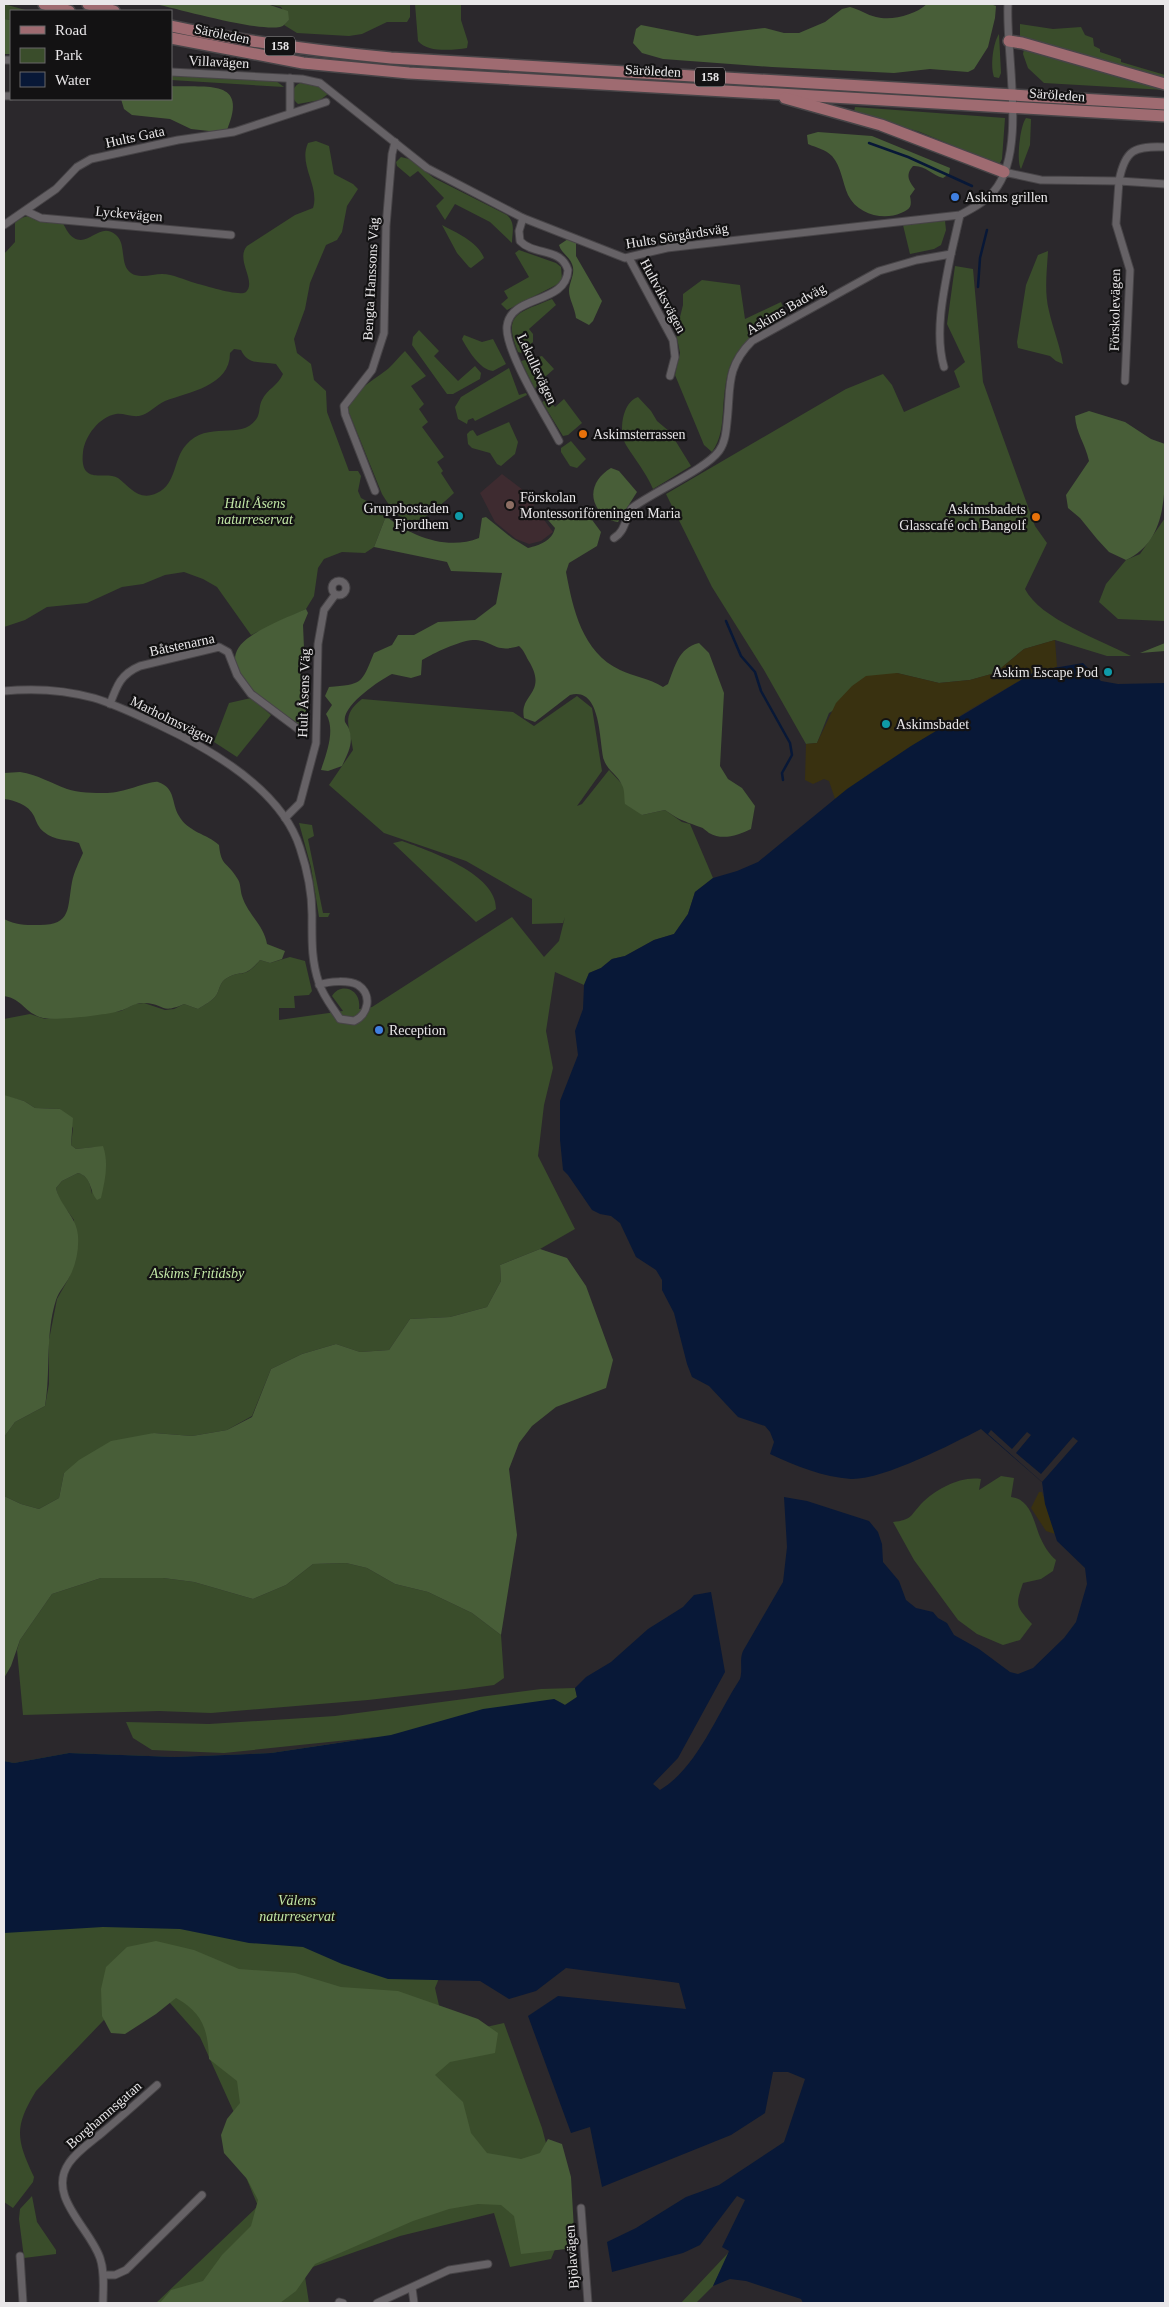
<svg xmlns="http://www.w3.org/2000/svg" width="1169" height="2307" viewBox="0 0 1169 2307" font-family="'Times New Roman',serif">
<rect width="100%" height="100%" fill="#2b282c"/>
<path fill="#3e2b30" d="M502,474l30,23 3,16 7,4 11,15 -12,9 -12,3 -13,-5 -21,-17 -15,-29z"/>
<g fill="#3a4d2b" fill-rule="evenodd">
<path d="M4,4l25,7h-18v9l-7,-1z"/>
<path d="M267,4h143v13l-3,5h-20l-25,12 -13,2 -52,-3 -13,-8 5,-5 -8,-13z"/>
<path d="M415,4h46v16l7,22 -1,6c-13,2 -40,5 -49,-7z"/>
<path d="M1020,24l33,5 28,-2 4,8 8,3 1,8 6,3v3l21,7v3l44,13v4l-145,-43z"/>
<path d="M999,34l2,39 -2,5 -5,-1c-4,-11 -1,-34 5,-43z"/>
<path d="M1024,49l141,40v1l-121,-7 -16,-15 -5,-14z"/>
<path d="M171,75l105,6 8,6 -113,-7z"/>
<path d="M300,83l18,2 10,9 -8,6 -22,4c-8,-6 -7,-17 2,-21z"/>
<path d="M855,107l150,11 -3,41 -2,4h-5l-75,-31 -66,-20z"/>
<path d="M1026,118l5,1 -1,26 -9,24c-5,-7 -1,-44 5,-51z"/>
<path d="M316,141l13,5 5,28 19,10 5,5 -11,17 -5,26 -5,8 -11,5 -16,38 -5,26 -11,30 3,14 14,11 3,16 12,11 1,21 22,59h9l3,5 -3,15 3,7 19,10 6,8 -12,31 -9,6 -23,-1 -18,7 -6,9 -4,28 -8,13 -55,26 -34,-48 -14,-8 -19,-7 -19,3 -22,9 -21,3 -35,16 -40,4 -22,13 -21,7v-373l11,-12v-19c12,-13 30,-6 46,-3 4,6 7,15 13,18 15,9 26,-17 42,-3 11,9 3,30 15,38 8,6 22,1 31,1 11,0 22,6 33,9 8,2 45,14 51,9 11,-11 -11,-32 1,-46l48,-31 18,-7c7,-22 -15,-43 -5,-65zM234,349l7,1c7,16 21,11 35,14l7,10c-5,12 -16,15 -21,26 -3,5 -2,13 -5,18 -15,24 -49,1 -71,27 -13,14 -9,39 -29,48 -18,9 -27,-6 -39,-15 -12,-8 -39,9 -35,-26 2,-16 16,-35 33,-38 7,-1 15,3 23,2 10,-2 17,-11 26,-15 24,-9 65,-15 65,-48z"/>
<path d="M401,157l8,2 25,19 73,37c9,8 5,18 5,28l-22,-21 -35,-18 -10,16 -9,-14 8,-8 -26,-27 -8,6 -13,-11 -1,-4z"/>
<path d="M945,221l1,9 -5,15 -7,4 -24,5 -7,-29z"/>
<path d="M442,225c15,8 36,17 42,33l-13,10 -2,-1 -12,-14z"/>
<path d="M519,250l37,13 5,4 1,12 -4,5 -51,26 -6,-6 7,-6 -4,-7 25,-14 -14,-24z"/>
<path d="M1048,251c-1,20 -4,40 1,60 4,18 11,34 14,53l-7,-3 -6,-5 -32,-8 -1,-6 9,-57 12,-30z"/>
<path d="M955,266l18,3 10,113 52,144 12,17 -22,46c15,30 76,51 106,67h-24l-52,-16 -31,9 -29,24 -25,7 -31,3 -42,-10 -68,40 -12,30 -11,1 -42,-74 -52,-83 -46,-93 180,-105 37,-15 9,11 12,27 56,-25 -6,-16 11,-9 -18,-38z"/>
<path d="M702,280l38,5 5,34 36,-17 6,14c-50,31 -60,33 -64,95 -1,15 -2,28 -11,41l-8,-7 -29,-70 5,-22 -4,-20 7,-28v-11z"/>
<path d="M552,299l4,6 -27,24 4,5v8l-12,11 -3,-1c-16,-39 1,-39 34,-53z"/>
<path d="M419,330l20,21 -5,5 24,25 17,-15 6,7 -1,6 -27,15h-6l-35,-49 1,-8z"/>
<path d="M464,335l18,7 11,-3 13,25 -13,7c-13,-1 -25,-21 -31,-32z"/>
<path d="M405,351l21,25 -15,10 13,18 -5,5 9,13 -6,5 22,30 -7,5 6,9 -2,2 13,20c-30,27 -45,46 -72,1l-34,-84c1,-17 29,-32 41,-42 5,-5 11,-12 16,-17z"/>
<path d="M542,356l12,13 -16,14 -3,6 -14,-28z"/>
<path d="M509,368l10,27 7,-2 1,2 -52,26 -2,-3 -5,2 -1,4 -9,-5 -3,-12 6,-10z"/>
<path d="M638,397l13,14 6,10 13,11 21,34 -38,23c-8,-18 -17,-28 -27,-44 -8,-13 -4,-43 12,-48z"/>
<path d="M548,399l7,8 9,-8 18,24 -14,12 -5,1 -21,-34z"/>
<path d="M509,422l9,20 -3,12 -14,12 -4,-2 -7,-11 -18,-5 -4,-4 -1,-10 3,-3 3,-1 4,6z"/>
<path d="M571,441l15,18 -9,9 -7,-2 -9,-14v-4z"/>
<path d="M1165,518v103l-47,-2 -19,-17 7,-18 20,-24 14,-6z"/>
<path d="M577,696l15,12 10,63 -25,35 5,-2 27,-34 14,15 19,30 23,-5 17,12 8,2 23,54 -18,14 -7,22 -14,20 -20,6 -29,16 -13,3 -11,9 -12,5 -5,12 -29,-13 -9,59 7,37 -9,37 -6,51 37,73 -35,20 -40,16 1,16 -14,26 -37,10 -40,2 -21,31 -29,2 -24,-8 -34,10 -31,15 -19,47 -25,14 -35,6 -38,-3 -90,40 -5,25 -20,11 -18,-5 -17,-8v-59l11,-15 30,-16 4,-22v-44l8,-41 13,-23 4,-56 -15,-21 -3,-11 6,-7 16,-8c11,3 12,11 14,21l3,-47 -19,2 -5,-4 2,-17 -13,-19 -25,-1 -11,-7 -20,-5v-77l26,-5 15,5 76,-8 14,-7 9,-1 21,7 9,-1 10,-5 14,5c6,-4 15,-8 19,-15 3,-6 3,-12 10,-16 14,-9 17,2 33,-18l10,3 20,-6 15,4 7,30 -3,4 -15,1 1,12h-16v12l64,-9 -11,-15c8,-14 30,-8 27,13l13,-2 140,-90 32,40 15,-16 6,-24 -2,6 -31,1v-25l-66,-38 -82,-28 -55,-48 24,-35c-3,-24 -13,-34 9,-51l151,13 21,14z"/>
<path d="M251,698l20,17 -34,42 -23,-15 15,-39z"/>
<path d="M299,823l13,2 2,11 -6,3 15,74h7l-2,4h-9l-8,-50z"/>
<path d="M402,841c28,10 95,33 94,68l-20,13 -83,-79z"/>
<path d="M1001,1476l13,2 -3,19c20,2 23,26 29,40 4,9 9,17 16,23l-3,11 -12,8 -18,4c-8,23 -7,23 9,41l-12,16 -17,5 -26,-11 -19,-14 -44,-60 -21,-38c19,-2 17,-6 28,-18 15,-15 39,-28 60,-25l-2,11z"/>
<path d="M346,1563l21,5 28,16 33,8 44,21 29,22 3,43 -10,7 -29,4 -97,11 -157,13 -52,-2 -136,4 -6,-65 3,-10 32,-46 49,-16h62l31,4 59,17 33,-14 27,-21z"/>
<path d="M575,1688l2,9 -12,8 -11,-6 -119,289 11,48 58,-13 38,105 17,64v48l-8,19 -41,8 -16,-54 -94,23 -96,34 5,33h-153l102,-97 -20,-48 12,-10 -50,-111 -54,-61 -110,115c-22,36 -20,48 -2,86l-1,5 -20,26 -9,-6v-441l10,2 55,-10 106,4 96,-4 106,-16 -153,16 -72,-3 -19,-12 -7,-16 83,2 126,-8 206,-27z"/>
<path d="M32,2196l5,26 19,28v4l-32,4 -5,-39 1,-10z"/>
<path d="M730,2251l-17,35 -17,17h-15z"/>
</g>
<g fill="#485e38">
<path d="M155,4h112l21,7 1,9c-3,3 -5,6 -9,7 -26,4 -97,-17 -125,-23z"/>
<path d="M927,4h63l6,2 -1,12 -7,29 -14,22 -6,3 -38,-3 -36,4 -122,-6 -109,-8 -21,-6 -9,-10 3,-14 5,-4 56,11 68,-8 19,5h15l26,-11 17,-13 8,-2c9,2 17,8 26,10 16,4 39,-2 51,-13z"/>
<path d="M4,19l7,1v34h-7z"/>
<path d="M171,86c36,2 78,-8 56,44l-9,2 -27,-3 -21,-10 -38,-4 -8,-6 -3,-10h50z"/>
<path d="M818,132l54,4 78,32 -1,6 -6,4c-11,-3 -18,-13 -30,-12 -8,9 -4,15 2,23l-5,7c2,10 1,13 -9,17 -18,8 -44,1 -53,-18 -6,-13 -6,-27 -16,-39 -7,-7 -15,-8 -24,-12l-1,-9z"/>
<path d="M568,239l8,4v13l26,45 -9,20 -4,4 -13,-7c-1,-10 -7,-19 -7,-27 0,-9 7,-18 3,-27 -3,-8 -11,-11 -13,-19z"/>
<path d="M1089,411l36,11 26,17 14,5c0,45 4,96 -39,116l-17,-8 -12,-13 -17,-21 -12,-10 -2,-13 23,-34c-4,-18 -13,-28 -14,-45z"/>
<path d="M611,468l8,3 18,21 -19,30c-8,-1 -13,-4 -18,-10 -13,-16 -6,-34 11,-44z"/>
<path d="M579,509l8,4 14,19 -4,14 -28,17 -3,9c7,37 16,80 54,98 14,7 29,8 43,17l5,-3c7,-17 10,-36 31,-41l10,10 15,40 -4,73 8,13 14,9 13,18 -4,23c-13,6 -28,12 -42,4 -3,-2 -5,-5 -9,-6 -16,-6 -21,-7 -35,-17l-23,5 -17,-11c-1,-5 0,-14 -3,-19 -4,-10 -15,-15 -18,-25 -5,-17 -2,-74 -34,-65l-35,27 -11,-4c-5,-24 23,-24 6,-55 -4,-6 -6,-13 -11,-17 -25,8 -25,-6 -46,-6 -14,1 -39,13 -51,20l-1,15 -10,3 -19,-4c-12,6 -51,32 -47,48 1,2 3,4 4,7 5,14 -1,24 -7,37l-14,5 -7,-1c5,-16 15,-40 5,-56l6,-9 -7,-9 4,-9c33,-3 32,-2 45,-34l18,-8 6,-10h16l24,-13 37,-2 21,-16 6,-31 -51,-2 -4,-9 -73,-15 12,-31c24,20 61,35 93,22l3,-20 4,-1 26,21 16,10c12,-3 24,-7 27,-20l-7,-8 19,-1 4,-7z"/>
<path d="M306,609l2,4 -5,12 1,23 -4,13 1,29 7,11v29c-23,-17 -108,-61 -57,-94 16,-11 37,-19 55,-27z"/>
<path d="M1165,643v8l-25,2z"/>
<path d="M20,772c18,3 31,11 47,17 11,4 27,4 39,4 14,1 46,-13 52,-11 18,6 13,21 21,34 9,16 28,18 40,29 2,22 9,17 18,33 4,5 3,12 5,18 6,19 22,29 25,48l18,7 -3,8 -12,4 -10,-3c-17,20 -19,9 -33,18 -7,4 -7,10 -10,16 -4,7 -13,11 -19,15l-14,-5c-24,11 -20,-1 -40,-1 -9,-1 -16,6 -25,8 -12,4 -65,10 -76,7 -19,-5 -20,-19 -39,-22v-77c12,6 20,6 33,6 35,1 30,-16 35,-43 2,-10 7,-20 11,-29l-4,-10c-12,-4 -24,-2 -35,-11 -6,-5 -7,-9 -10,-16 -5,-11 -20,-16 -30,-17v-26z"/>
<path d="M4,1095l20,6 11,7 25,1 13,9 -2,27 5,4 27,-3c6,17 2,35 -2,52l-4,2c-8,-10 -5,-23 -19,-27l-16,8 -6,7c4,18 21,29 22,48 1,14 -2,28 -8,40 -4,8 -11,15 -14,24 -11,34 -5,71 -11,106l-30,16 -11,15z"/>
<path d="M540,1249l27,9 19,28 27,74 -7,28 -50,19 -24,19 -13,17 -10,26 8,66 -16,100 -29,-22 -44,-21 -33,-8 -28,-16 -21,-5 -33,1 -27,21 -33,14 -59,-17 -31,-4h-62l-49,16 -32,46 -9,26 -7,12v-182l17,8 18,5 20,-11 5,-25 15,-13 32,-19 43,-8 38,3 35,-6 25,-13 19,-48 31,-15 34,-10 24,8 29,-2 21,-31 40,-2 37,-10 14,-26 -1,-16z"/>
<path d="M156,1941l38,9 45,19 56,4 46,14 57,4 80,28 20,14 -3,20 -45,9 -15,13 28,27 8,31 16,20 34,6 19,-6 8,-14 14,5 9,33 4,71 -54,6 -7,-38 -13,-11 -23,-1 -29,5 -36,12 -98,43 -19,27 -16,12h-120l11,-13 32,-9 19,-26 29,-29 7,-26 -11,-21 -23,-26 -3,-18 6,-16 13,-16 -3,-22 -28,-22c-1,-29 -6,-46 -33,-61l-20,16 -31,20 -14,-1 -9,-17 -1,-27 5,-22 21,-20z"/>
</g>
<g fill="#393110">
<path d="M1055,640l2,27 -21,4 -65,38 -98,62 -38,28 -6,-18 -5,-2 -11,5 -8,-4 1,-36 11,-1 19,-40 16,-17 14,-10 31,-3 42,10 31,-3 25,-7 29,-24z"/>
<path d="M1039,1492h3l13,42 -9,-3 -15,-23z"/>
</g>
<path fill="#081837" d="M1083,663l18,18 17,3 47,-1v1620h-362l-2,-4 -55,-18 -16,-2 -17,7 16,-35 -7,-4 23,-47 -8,-4 -37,49 -17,8 -71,19 -5,-30 29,-14 50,-31 33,-12 65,-43 21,-63 -17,-7h-15l-8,41 -34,22 -129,52 -12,-60 -19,6 -43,-117 30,-20 128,13 -7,-26 -113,-15 -30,23 -27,8 -29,-18 -92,-2 -46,-15 -39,-17 -54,-4 -69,-14 -77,-2 -99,6v-172l10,2 55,-10 106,4 96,-4 120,-18 92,-26 71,-10 11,6 12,-8 -2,-9 11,-11 25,-15 37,-33 35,-22 11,-12 17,-3 14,80 -47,86 -25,26 7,6c37,-22 57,-76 80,-111 3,-10 -1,-19 3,-28l40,-69 4,-35 -3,-50 23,4 62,20 9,11 4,12 1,18 16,19 7,19 10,8 17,4 5,6 9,5 7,12 25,14 31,23 8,2 15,-6 31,-30 12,-16 11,-38 -2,-16 -28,-27 -12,-37 -3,-22 -61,-53c-29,15 -98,51 -130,50 -28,-2 -55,-13 -81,-25l4,-12 -4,-10 -5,-6 -27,-9 -29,-31 -17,-9 -5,-13 -13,-51 -12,-23v-10l-6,-10 -20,-13 -16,-34 -9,-7 -11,-2 -8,-4 -24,-35 -5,-5 -3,-30v-39l18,-46 -3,-24 8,-22 1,-24 5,-12 12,-5 11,-9 13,-3 29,-16 20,-6 14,-20 7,-22 18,-14 24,-7 21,-9 89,-73 64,-43 125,-75z"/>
<path fill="#2b282c" d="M991,1430l21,19 15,-17 4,3 -15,18 25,21 32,-37 5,4 -36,41 -54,-48z"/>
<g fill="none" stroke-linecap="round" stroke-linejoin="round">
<g stroke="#081837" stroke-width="2.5">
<path d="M869,143l39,14 64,29"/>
<path d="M978,287l2,-29 7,-28"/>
<path d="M726,621l15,35 14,16 6,19 29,52 2,12 -10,18 1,7"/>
</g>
<g stroke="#474447" stroke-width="9">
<g id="minor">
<path d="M4,60h7"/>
<path d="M171,72l131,7 18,4 107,85 96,50 102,40 42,-10 293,-33c13,-7 25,-13 34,-24 34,-40 11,-139 14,-187"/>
<path d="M290,78v34"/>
<path d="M4,96h7"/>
<path d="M1004,172l37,8 78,1c6,-32 16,-35 46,-34"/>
<path d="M26,211l15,7 190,17"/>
<path d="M523,218l-4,13 1,10c14,15 41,6 48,29 -2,35 -57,24 -61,56 -3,24 40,92 52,115"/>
<path d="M4,225l52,-36 21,-22 14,-8 87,-19 56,-8 92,-30"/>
<path d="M629,258l44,82 2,17 -5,19"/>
<path d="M944,367c-10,-34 0,-78 7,-113"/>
<path d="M1125,381l5,-111 -14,-46 3,-43 46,3"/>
<path d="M375,491l-30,-77 -1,-8 28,-36 12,-37 2,-107 6,-72 3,-12"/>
<path d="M614,538c12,-7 11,-21 18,-30 21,-16 74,-39 87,-57 6,-8 7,-19 8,-29 4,-34 -2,-54 25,-81l127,-70 38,-11 34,-6 9,-39"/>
<circle cx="339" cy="588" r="7"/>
<path d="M4,691c30,-3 61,-1 90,7 23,7 45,18 67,28 51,24 121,65 139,122 7,21 12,45 12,67 0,24 -1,45 7,68 4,13 14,25 21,36l14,2c14,-6 19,-26 4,-36 -9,-5 -29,-4 -39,0"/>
<path d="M110,704c7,-19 11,-30 30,-38l79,-19 9,5 9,23 14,19 51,38"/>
<path d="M285,818l15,-15 16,-60 2,-99 6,-34 11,-15"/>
<path d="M581,2208l7,95"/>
<path d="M20,2256l3,47"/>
<path d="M104,2275h11l11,-5 76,-75"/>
<path d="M412,2288l2,15"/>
<path d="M339,2302l4,1"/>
<path d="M103,2303c0,-15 2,-31 -3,-45 -10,-30 -54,-62 -31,-95 8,-12 22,-21 34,-31 18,-15 36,-31 54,-47"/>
<path d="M377,2303l72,-33 39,-6"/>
</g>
</g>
<g stroke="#474447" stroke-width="14">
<g id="primary">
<path d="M44,4l25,7"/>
<path d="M88,4l26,7"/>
<path d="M171,26c73,16 146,25 220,32l774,46"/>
<path d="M171,38l132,25 106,10 756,43"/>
<path d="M1009,41l13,2 143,41"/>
<path d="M785,98l96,27 123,47"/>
</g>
</g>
<use href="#minor" stroke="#666266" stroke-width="7"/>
<use href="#primary" stroke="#9f6b71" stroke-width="11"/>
</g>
<g fill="#3f7fe0" stroke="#131213" stroke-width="2">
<circle cx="955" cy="197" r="5"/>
<circle cx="379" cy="1030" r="5"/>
</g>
<g fill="#e8710a" stroke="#131213" stroke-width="2">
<circle cx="583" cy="434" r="5"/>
<circle cx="1036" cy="517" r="5"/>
</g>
<circle fill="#8d6e63" stroke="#131213" stroke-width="2" cx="510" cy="505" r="5"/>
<g fill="#0f9aa8" stroke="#131213" stroke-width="2">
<circle cx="459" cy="516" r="5"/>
<circle cx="1108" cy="672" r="5"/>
<circle cx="886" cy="724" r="5"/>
</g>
<g text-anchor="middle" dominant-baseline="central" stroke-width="4.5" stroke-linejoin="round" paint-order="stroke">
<g fill="#131213" stroke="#a9a7a9" stroke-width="1">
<rect x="265" y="36.5" width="30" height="19" rx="4"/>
<rect x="695" y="67.5" width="30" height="19" rx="4"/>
</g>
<g font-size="12" font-weight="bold" fill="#e9e7e9">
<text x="280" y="46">158</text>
<text x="710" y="77">158</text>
</g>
<g font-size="14" fill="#e9e7e9" stroke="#131213">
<text transform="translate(222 34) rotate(11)">Säröleden</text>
<text transform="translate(219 62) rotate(3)">Villavägen</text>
<text transform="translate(653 71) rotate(3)">Säröleden</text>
<text transform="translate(1057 95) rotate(4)">Säröleden</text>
<text transform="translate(135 137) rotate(-12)">Hults Gata</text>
<text transform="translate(129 214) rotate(5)">Lyckevägen</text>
<text transform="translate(677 236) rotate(-9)">Hults Sörgårdsväg</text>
<text transform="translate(371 279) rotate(-87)">Bengta Hanssons Väg</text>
<text transform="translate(663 296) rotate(62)">Hultviksvägen</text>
<text transform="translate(786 309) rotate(-30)">Askims Badväg</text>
<text transform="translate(1115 310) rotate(-89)">Förskolevägen</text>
<text transform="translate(537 369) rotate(65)">Lekullevägen</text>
<text transform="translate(182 645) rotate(-12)">Båtstenarna</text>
<text transform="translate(304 693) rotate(-88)">Hult Åsens Väg</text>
<text transform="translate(172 720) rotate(26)">Marholmsvägen</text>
<text transform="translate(104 2115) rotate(-41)">Borghamnsgatan</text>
<text transform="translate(572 2257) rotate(-94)">Bjölavägen</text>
</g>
<g font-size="14" fill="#e9e7e9" stroke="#131213" text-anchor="start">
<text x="965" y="197">Askims grillen</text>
<text x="593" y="434">Askimsterrassen</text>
<text x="520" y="497">Förskolan<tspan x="520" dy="16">Montessoriföreningen Maria</tspan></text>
<text x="449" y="508" text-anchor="end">Gruppbostaden<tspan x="449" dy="16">Fjordhem</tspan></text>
<text x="1026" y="509" text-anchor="end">Askimsbadets<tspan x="1026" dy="16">Glasscafé och Bangolf</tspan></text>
<text x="1098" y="672" text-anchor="end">Askim Escape Pod</text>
<text x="896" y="724">Askimsbadet</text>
<text x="389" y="1030">Reception</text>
</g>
<g font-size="14" font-style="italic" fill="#c2e7a6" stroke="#131213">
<text x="255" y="503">Hult Åsens<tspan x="255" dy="16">naturreservat</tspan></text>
<text x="197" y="1273">Askims Fritidsby</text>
<text x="297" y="1900">Välens<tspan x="297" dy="16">naturreservat</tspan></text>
</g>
</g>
<rect width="1169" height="2307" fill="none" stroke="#e9e7e9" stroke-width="10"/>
<rect x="10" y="10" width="162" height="90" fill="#131213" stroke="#696769"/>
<rect x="20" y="26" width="25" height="8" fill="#9f6b71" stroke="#696769"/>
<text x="55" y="35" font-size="15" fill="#e9e7e9">Road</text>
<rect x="20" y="48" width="25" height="15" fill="#3a4d2b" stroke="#696769"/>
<text x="55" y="60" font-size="15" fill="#e9e7e9">Park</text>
<rect x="20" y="72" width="25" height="15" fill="#081837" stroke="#696769"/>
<text x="55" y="85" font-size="15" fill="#e9e7e9">Water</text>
</svg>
